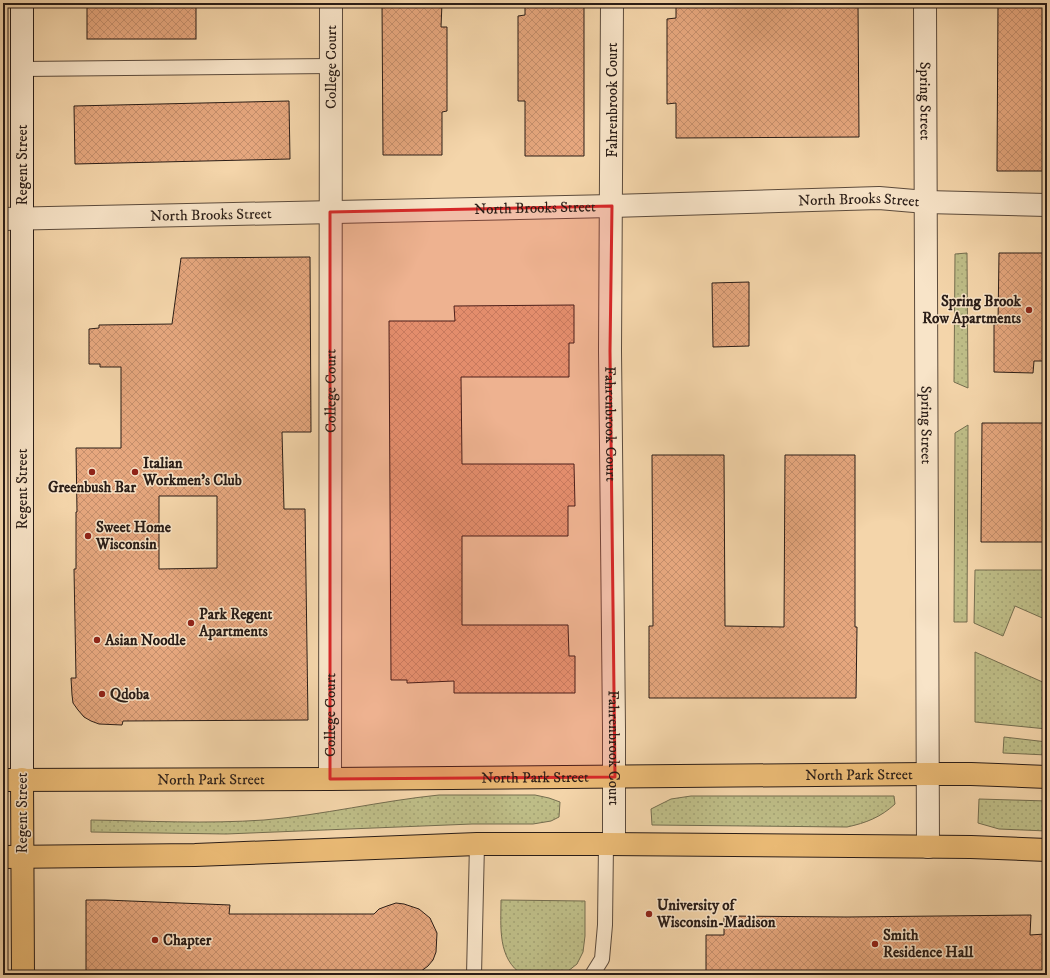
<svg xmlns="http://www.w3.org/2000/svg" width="1050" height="978" viewBox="0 0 1050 978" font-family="'IM FELL DW Pica',serif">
<defs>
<pattern id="grass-dots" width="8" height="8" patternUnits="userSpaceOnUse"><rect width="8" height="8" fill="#bebd87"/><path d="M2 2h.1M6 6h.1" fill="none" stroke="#a3a274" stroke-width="1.8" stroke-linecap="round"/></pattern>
<pattern id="building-cross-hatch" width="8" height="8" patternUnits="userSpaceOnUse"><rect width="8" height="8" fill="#e6a77e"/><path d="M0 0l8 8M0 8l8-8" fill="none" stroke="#c58f6c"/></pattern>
</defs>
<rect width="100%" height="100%" fill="#f4d5aa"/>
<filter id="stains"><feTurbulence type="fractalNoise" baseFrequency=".005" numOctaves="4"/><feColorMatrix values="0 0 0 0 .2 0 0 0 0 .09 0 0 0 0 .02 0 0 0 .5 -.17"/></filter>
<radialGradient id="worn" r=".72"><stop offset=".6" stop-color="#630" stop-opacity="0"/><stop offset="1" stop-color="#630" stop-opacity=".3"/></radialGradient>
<g fill="url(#grass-dots)" stroke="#746d4f">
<path d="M967,253l1,135 -14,-6 1,-128z"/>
<path d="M968,425l-1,197h-13l1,-189z"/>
<path d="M975,570h72v50l-32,-14 -12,30 -29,-13z"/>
<path d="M975,652l72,32v45l-72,-7z"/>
<path d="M1004,737l43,5v13l-44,-2z"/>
<path d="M439,795h96l14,3 11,4 -1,15 -8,4 -18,3h-61l-246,10 -135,-2v-12c57,1 116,4 173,0 59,-5 116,-19 175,-25z"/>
<path d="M691,796h203l1,8c-14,13 -29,19 -48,23l-195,-2 -1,-16 20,-10z"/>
<path d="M979,799l68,2v30l-48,-2 -21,-6z"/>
<path d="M501,900l84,1v35l-2,16 -6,12 -14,11h-40c-26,-16 -22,-49 -22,-75z"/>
</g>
<g fill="url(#building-cross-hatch)" stroke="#2a1d17" fill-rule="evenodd">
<rect x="87" y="3" width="109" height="36"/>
<path d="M382,3h60l-1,24h6v84l-5,1v43h-59z"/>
<path d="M525,3h59v153h-59v-55h-7v-85l7,-1z"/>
<path d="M676,3h182l1,134 -183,1v-35l-9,1v-85l9,-1z"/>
<path d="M998,3h49v168h-50z"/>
<path d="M289,101l1,58 -215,5 -1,-58z"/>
<path d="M999,253h48v108h-13l-1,12 -39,-1v-48h4z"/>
<path d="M310,257l1,175h-29l2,77h21l3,211 -185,1 -1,4 -23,-1 -8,-3 -7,-4 -6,-7 -5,-7 -1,-8 -1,-17h5l-2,-109h2v-57h1l-1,-64h45v-81h-21v-3h-11v-35l10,-1v-3l73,-1 9,-66zM159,496h58v72l-58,1z"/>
<path d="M749,282v64l-36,1 -1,-64z"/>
<path d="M574,305v38h-5v34h-108l1,87h112l1,42h-7v30h-106v89h106l1,31h6v37h-121v-12l-47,2v-3h-16l-2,-359h66l-1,-15z"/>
<path d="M982,423h65v119h-66z"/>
<path d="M652,455h72l1,171 59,1 1,-172h70v172h2l-1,71h-207v-72h4z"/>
<path d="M86,900h19l125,5 -1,9h145l5,-5 8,-3 9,-3 8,1 15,5 11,9 7,15 -1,19 -3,8 -5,6 -12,9h-330z"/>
<path d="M1031,915l-1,20 15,-1v41h-339v-40h18v-19l123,1z"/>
</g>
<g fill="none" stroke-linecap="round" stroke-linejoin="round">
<g stroke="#5c4b3c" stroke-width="16">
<g id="service">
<path d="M22,69l308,-3"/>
<path d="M474,975l3,-131"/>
<path d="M592,975l10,-16 3,-34 1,-81"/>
</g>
</g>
<g stroke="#5c4b3c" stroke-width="24">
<g id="minor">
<path id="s1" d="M612,3l-2,348 4,377v116"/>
<path id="s2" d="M925,3l3,844"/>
<path id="s3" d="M3,219l609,-13 267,-8 47,4 121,3"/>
<path id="s4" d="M330,779l1,-776"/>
</g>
</g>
<g stroke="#2a1d17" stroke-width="24">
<path id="secondary" d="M22,779v-776"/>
</g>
<g stroke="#2a1d17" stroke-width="24">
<g id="primary">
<path d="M22,779l1,196"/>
<path id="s5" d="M3,780l327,-1 597,-5h44l76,3"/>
<path d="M3,857l192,-2 282,-11h129l365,3 76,3"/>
</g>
</g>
<use href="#service" stroke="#f8e4c8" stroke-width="14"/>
<use href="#minor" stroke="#f8e4c8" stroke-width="22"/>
<use href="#secondary" stroke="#f8e4c8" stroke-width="22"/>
<use href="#primary" stroke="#eaba75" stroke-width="22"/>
</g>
<path fill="#d62828" fill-opacity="0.2" stroke="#d62828" stroke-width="3" stroke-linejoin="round" d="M612,206l-2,145 5,426 -285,2v-567z"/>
<g fill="#8f2418" stroke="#f8e4c8" stroke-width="1.5">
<circle cx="1029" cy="310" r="4"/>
<circle cx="92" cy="472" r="4"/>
<circle cx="135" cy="472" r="4"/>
<circle cx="88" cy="536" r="4"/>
<circle cx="191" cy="623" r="4"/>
<circle cx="97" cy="640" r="4"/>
<circle cx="102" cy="694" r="4"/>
<circle cx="649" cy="914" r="4"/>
<circle cx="155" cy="940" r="4"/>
<circle cx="875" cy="944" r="4"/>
</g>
<g text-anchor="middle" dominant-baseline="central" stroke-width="3" stroke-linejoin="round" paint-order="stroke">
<g font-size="15" fill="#2a1d17" stroke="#f8e4c8">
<text stroke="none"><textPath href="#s4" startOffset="712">College Court</textPath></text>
<text transform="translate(612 100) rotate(-90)">Fahrenbrook Court</text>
<text stroke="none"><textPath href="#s2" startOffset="98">Spring Street</textPath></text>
<text transform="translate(22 165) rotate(-90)">Regent Street</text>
<text stroke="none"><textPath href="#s3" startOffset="856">North Brooks Street</textPath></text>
<text stroke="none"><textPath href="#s3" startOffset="532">North Brooks Street</textPath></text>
<text stroke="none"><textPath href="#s3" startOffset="208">North Brooks Street</textPath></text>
<text stroke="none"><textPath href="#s4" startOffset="388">College Court</textPath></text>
<text stroke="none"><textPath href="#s1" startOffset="421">Fahrenbrook Court</textPath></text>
<text stroke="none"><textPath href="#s2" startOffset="422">Spring Street</textPath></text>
<text transform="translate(22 489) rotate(-90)">Regent Street</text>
<text stroke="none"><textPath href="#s4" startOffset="64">College Court</textPath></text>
<text stroke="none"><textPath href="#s1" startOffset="745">Fahrenbrook Court</textPath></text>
<text stroke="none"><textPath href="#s5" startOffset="856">North Park Street</textPath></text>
<text stroke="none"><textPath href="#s5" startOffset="532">North Park Street</textPath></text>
<text stroke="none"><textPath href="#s5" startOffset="208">North Park Street</textPath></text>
<text transform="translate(22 813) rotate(-90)">Regent Street</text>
</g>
<g font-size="15" font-weight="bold" fill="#2a1d17" stroke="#f8e4c8" text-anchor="start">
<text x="1021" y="301" text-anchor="end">Spring Brook<tspan x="1021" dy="17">Row Apartments</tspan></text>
<text x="143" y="463">Italian<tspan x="143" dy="17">Workmen's Club</tspan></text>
<text x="92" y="487" text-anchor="middle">Greenbush Bar</text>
<text x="96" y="527">Sweet Home<tspan x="96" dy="17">Wisconsin</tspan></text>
<text x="199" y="614">Park Regent<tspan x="199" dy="17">Apartments</tspan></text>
<text x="105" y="640">Asian Noodle</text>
<text x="110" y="694">Qdoba</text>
<text x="657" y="905">University of<tspan x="657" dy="17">Wisconsin-Madison</tspan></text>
<text x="883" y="935">Smith<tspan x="883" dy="17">Residence Hall</tspan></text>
<text x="163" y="940">Chapter</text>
</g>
</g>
<rect width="1050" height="978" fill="none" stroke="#f4d5aa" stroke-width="16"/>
<rect x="4" y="4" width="1042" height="970" fill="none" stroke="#2a1d17" stroke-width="2"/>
<rect x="8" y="8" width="1034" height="962" fill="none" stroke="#2a1d17"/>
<rect width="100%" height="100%" filter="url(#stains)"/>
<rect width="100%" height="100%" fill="url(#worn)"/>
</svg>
